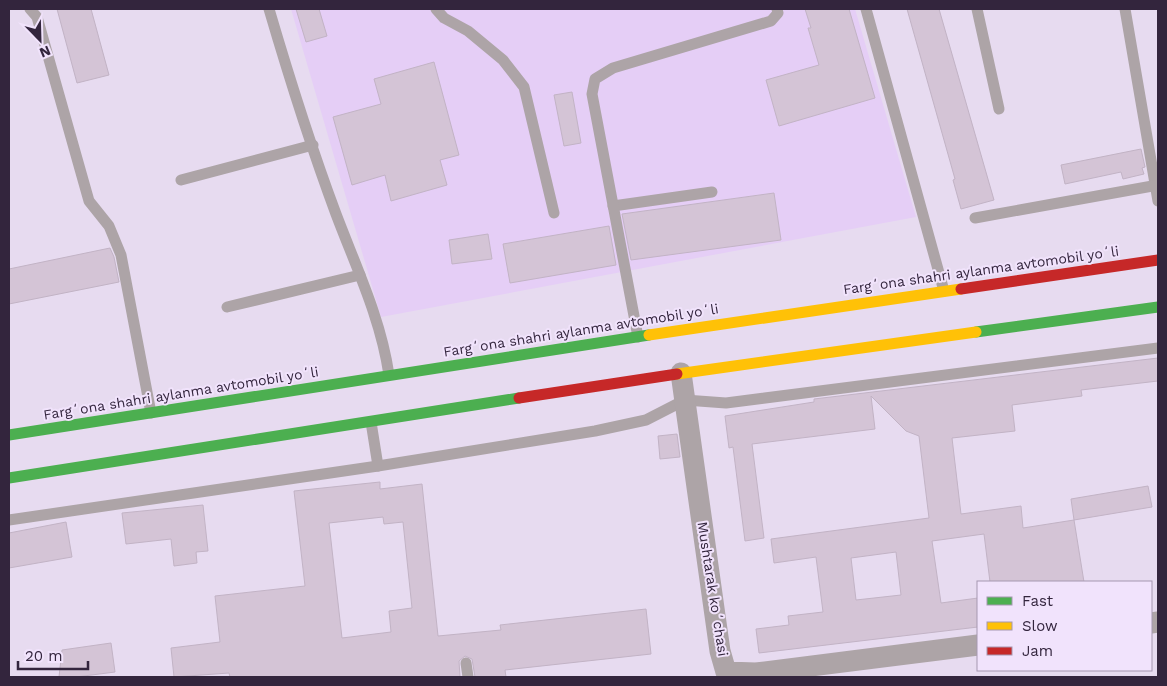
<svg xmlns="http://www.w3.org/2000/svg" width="1167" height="686" viewBox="0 0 1167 686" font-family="'Work Sans',sans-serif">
<rect width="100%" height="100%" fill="#e7dbf0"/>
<path fill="#e5cef6" d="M291,9h564l61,208 -535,100z"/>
<g fill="#d4c4d6" stroke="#c2b3c5" fill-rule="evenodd">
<path d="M57,9h34l18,66 -32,8z"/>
<path d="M296,9h23l8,27 -21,6z"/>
<path d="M805,9h44l26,89 -96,28 -13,-46 53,-15 -11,-37h3z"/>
<path d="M907,9h32l55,191 -33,9 -8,-29 2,-1z"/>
<path d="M434,62l25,93 -19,5 7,25 -56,16 -6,-26 -33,10 -19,-68 48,-13 -7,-25z"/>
<path d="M572,92l9,51 -17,3 -10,-51z"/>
<path d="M1141,149l4,18 -3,1 2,6 -21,5 -2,-7 -56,12 -4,-19z"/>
<path d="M774,193l7,47 -150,20 -9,-46z"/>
<path d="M609,226l7,39 -106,18 -7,-39z"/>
<path d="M488,234l4,25 -40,5 -3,-24z"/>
<path d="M110,248l4,9 5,25 -110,22v-35z"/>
<path d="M1158,358v23l-77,9 1,6 -70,9 3,26 -63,7 9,76 60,-8 2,22 51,-8 10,62h-94l-6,-48 -52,7 9,62 37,-5v29l-219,26 -3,-24 33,-4 -1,-9 35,-4 -7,-55 -42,6 -3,-24 158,-21 -10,-82 -13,-5 -35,-35 4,33 -123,15 12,94 -19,3 -12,-94 -4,1 -4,-32 89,-14v-3zM896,552l5,43 -45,5 -5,-42z"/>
<path d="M677,434l3,23 -20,2 -2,-23z"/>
<path d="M380,482v7l42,-5 16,152 63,-6 -1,-5 146,-16 5,45 -146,16 1,7h-31l-3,-18 -7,-3 -6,5 1,16h-230l-1,-4 -55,4 -3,-29 49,-6 -5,-46 90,-10 -11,-95zM383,517l1,7 19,-2 9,86 -23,3 2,21 -49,6 -13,-115z"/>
<path d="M1148,486l4,21 -78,13 -3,-21z"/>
<path d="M203,505l5,46 -12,1 1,11 -23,3 -3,-27 -45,5 -4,-31z"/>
<path d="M66,522l6,35 -63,11v-35z"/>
<path d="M111,643l4,29 -39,5h-17l3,-27z"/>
</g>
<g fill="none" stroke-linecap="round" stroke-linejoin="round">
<g stroke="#ada4a7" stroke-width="11">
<path d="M30,9l7,8 52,184 20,25 12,29 30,158"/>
<path d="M269,9c20,68 42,138 67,205 20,53 45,105 53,161"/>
<path d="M436,9l8,9 24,13 35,29 21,27 30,126"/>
<path d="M866,9l78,282"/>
<path d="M977,9l22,100"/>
<path d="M1125,9l33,192"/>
<path d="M181,180l132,-35"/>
<path d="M613,206l99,-14"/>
<path d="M975,218l183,-33"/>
<path d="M227,307l133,-32"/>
<path d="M638,337l-46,-243 3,-15 18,-11 158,-47 7,-8 -1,-4"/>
<path d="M371,422l7,44"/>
<path d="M9,520l369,-54 217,-35 51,-11 39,-20 41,3 432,-55"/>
<path d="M466,663l2,14"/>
</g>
<g stroke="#ada4a7" stroke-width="21">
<path d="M681,373l39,278 6,21 30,1 222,-28"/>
<path d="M1151,623l7,-1"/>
</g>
<g stroke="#4caf50" stroke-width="11">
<path d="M976,332l182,-25"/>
<path d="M9,435l640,-100"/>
<path d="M9,478l510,-80"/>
</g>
<g stroke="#ffc107" stroke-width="11">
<path d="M649,335l312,-46"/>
<path d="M677,374l299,-42"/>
</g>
<g stroke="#c62828" stroke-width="11">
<path d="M961,289l197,-29"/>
<path d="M519,398l158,-24"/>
</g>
</g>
<g text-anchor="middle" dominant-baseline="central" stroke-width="4" stroke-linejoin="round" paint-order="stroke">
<g font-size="14" fill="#33253d" stroke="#f1e3fc">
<text transform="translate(981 270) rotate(-8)">Fargʻona shahri aylanma avtomobil yoʻli</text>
<text transform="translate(581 330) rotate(-9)">Fargʻona shahri aylanma avtomobil yoʻli</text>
<text transform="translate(181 393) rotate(-9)">Fargʻona shahri aylanma avtomobil yoʻli</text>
<text transform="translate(713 589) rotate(81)">Mushtarak koʻchasi</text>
</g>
</g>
<rect width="1167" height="686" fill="none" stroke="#33253d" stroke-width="20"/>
<rect x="977" y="581" width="175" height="90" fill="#f1e3fc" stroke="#a597b0"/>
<rect x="987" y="597" width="25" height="8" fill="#4caf50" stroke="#a597b0"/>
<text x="1022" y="606" font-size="15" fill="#33253d">Fast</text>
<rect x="987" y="622" width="25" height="8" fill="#ffc107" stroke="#a597b0"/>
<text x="1022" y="631" font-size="15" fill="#33253d">Slow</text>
<rect x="987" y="647" width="25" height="8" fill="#c62828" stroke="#a597b0"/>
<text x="1022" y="656" font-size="15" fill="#33253d">Jam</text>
<g transform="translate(40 40) rotate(157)" stroke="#f1e3fc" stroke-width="4" paint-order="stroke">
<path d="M0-4L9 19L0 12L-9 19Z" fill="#33253d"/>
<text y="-8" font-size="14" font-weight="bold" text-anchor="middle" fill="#33253d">N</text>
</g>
<path d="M18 661v8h70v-8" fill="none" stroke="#33253d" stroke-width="2.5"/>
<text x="25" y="661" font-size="15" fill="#33253d" stroke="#f1e3fc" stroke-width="4" paint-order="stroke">20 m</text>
</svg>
